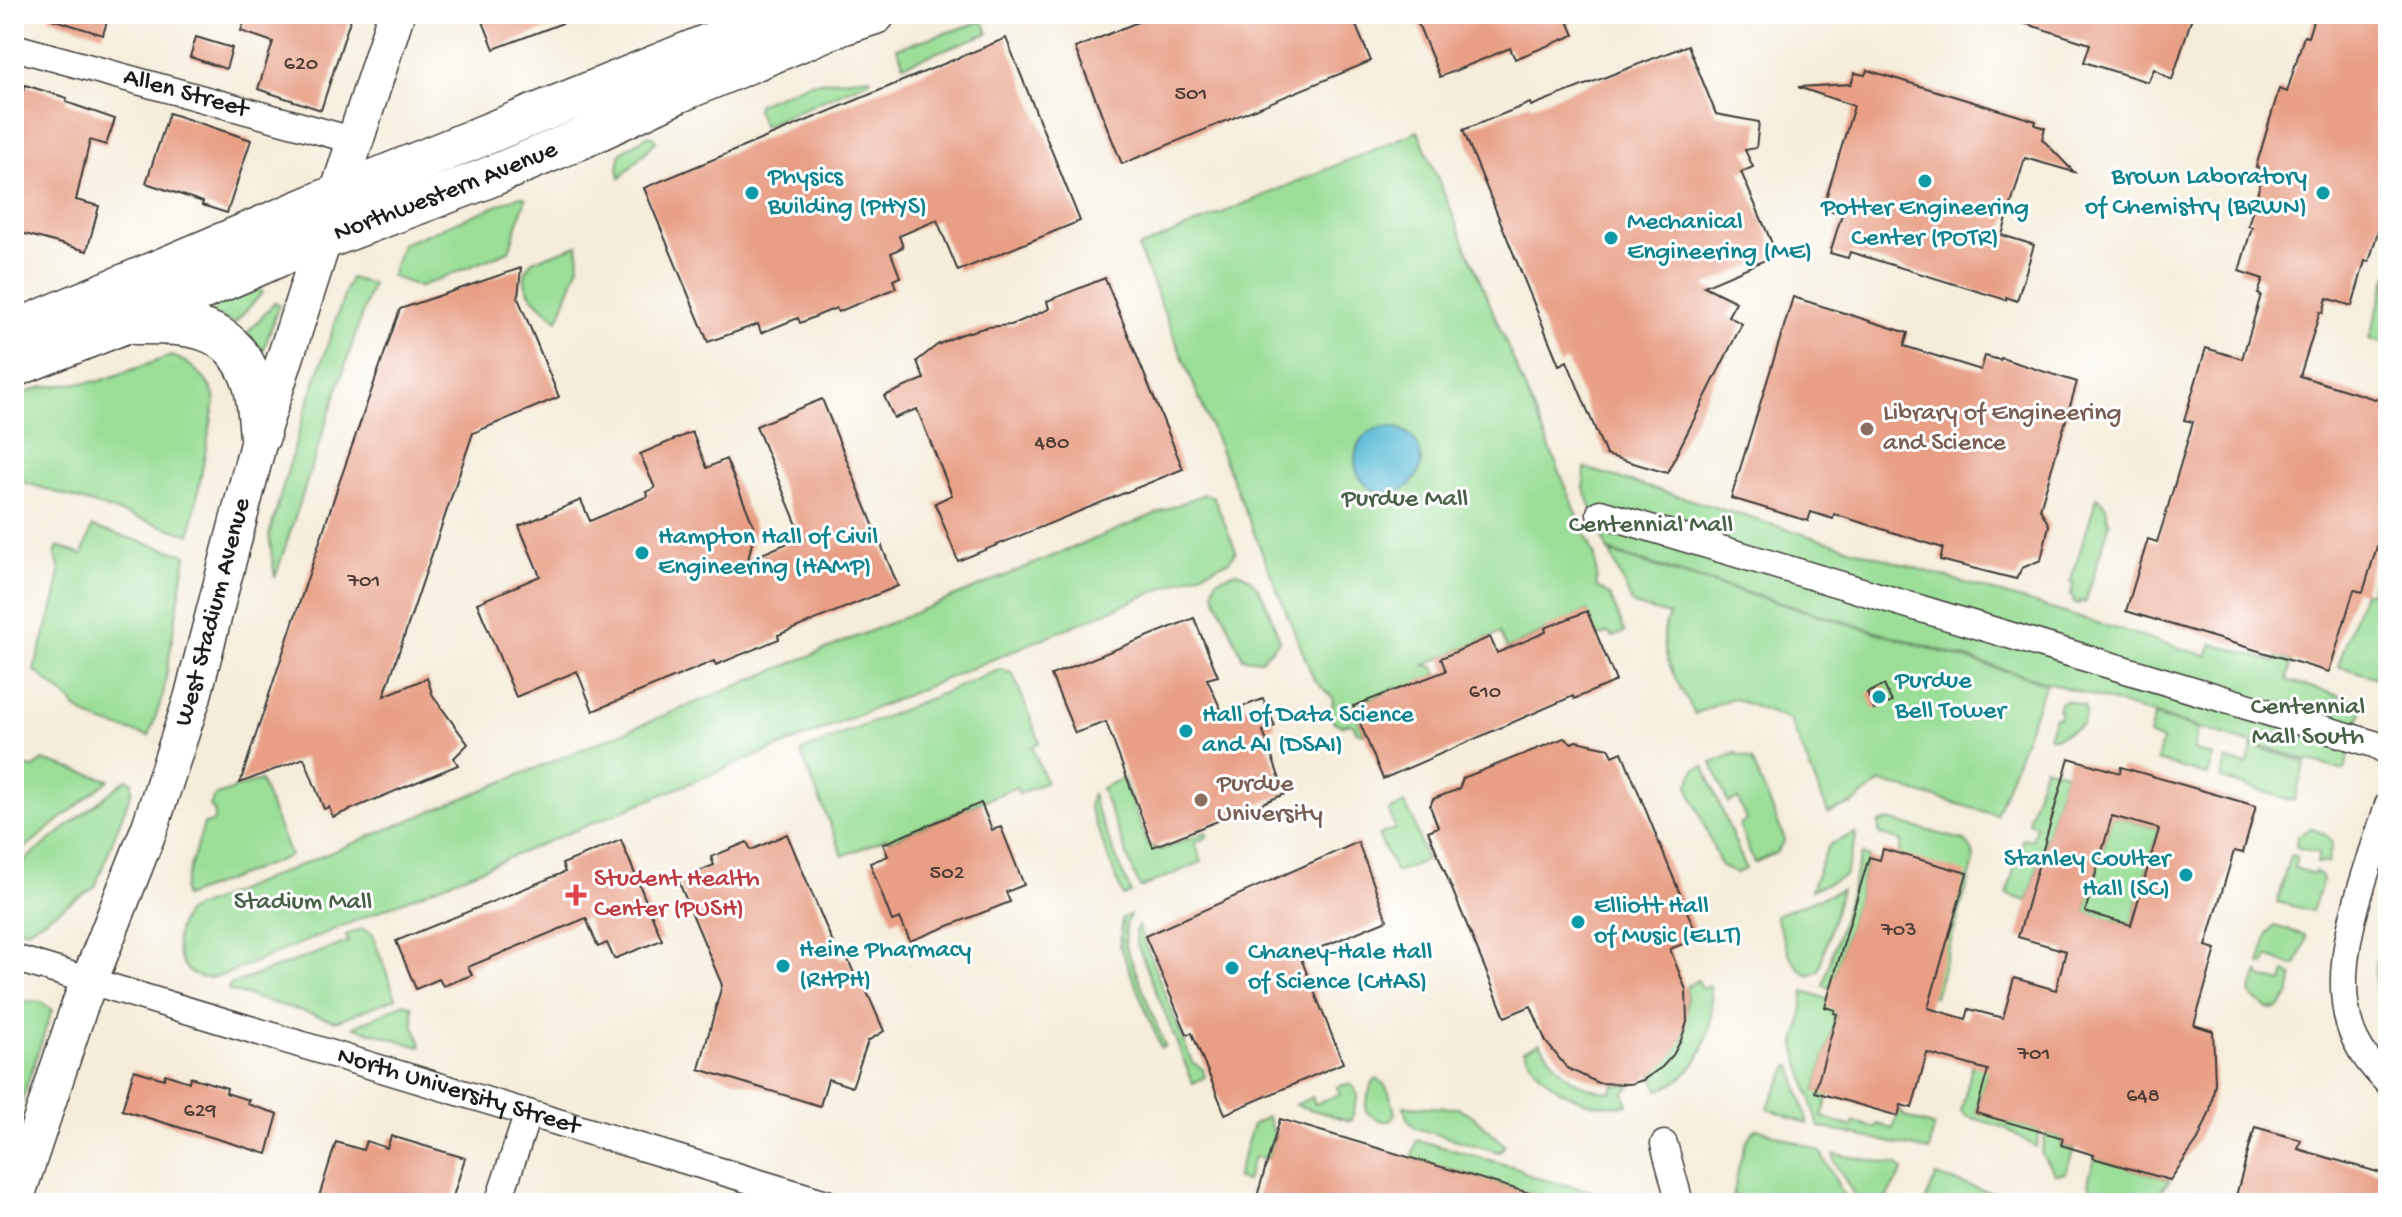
<svg xmlns="http://www.w3.org/2000/svg" width="2402" height="1217" viewBox="0 0 2402 1217" font-family="'Gochi Hand',sans-serif">
<rect width="100%" height="100%" fill="#fff"/>
<filter id="ink" filterUnits="userSpaceOnUse"><feTurbulence type="fractalNoise" baseFrequency=".0125" numOctaves="2"/><feDisplacementMap in="SourceGraphic" scale="16" xChannelSelector="R" yChannelSelector="G"/><feConvolveMatrix kernelMatrix="1 2 1 2 8 2 1 2 1" color-interpolation-filters="sRGB"/></filter>
<filter id="wash" filterUnits="userSpaceOnUse"><feTurbulence type="fractalNoise" baseFrequency=".006" numOctaves="4" result="noise"/><feDisplacementMap in="SourceGraphic" scale="32" xChannelSelector="R" yChannelSelector="G"/><feGaussianBlur stdDeviation="1.8" result="paint"/><feColorMatrix in="noise" values="0 0 0 0 0 0 0 0 0 0 0 0 0 0 0 0 0 1.4 0 .05"/><feComposite in="paint" operator="in"/></filter>
<g filter="url(#wash)">
<rect width="100%" height="100%" fill="#f5edda"/>
<g fill="#9ade97" stroke="#5b7d5a" stroke-width="2">
<path d="M980,22l4,1 4,10 -84,32 -7,-17z"/>
<path d="M870,77l1,3 -108,46 -7,-16 2,-6 51,-21z"/>
<path d="M1418,131l177,426 2,30 13,9 15,36 -12,5 -5,-4 -10,4 -11,-26 -80,38 -8,-16 -75,32 10,2 3,8 -38,16 -2,-4 -44,19 11,28 -8,-2 -2,-7 -4,-2 -8,3 -8,-4 -3,-6 2,-18 -19,-18 -176,-432z"/>
<path d="M649,135l4,1 3,5 -36,37 -2,-10 3,-16z"/>
<path d="M520,196l6,2 -17,53 -90,36 -28,-11 11,-32z"/>
<path d="M578,245l1,20 -21,55c-18,-16 -47,-34 -26,-59z"/>
<path d="M2388,274v71l-19,-6z"/>
<path d="M350,278l22,6 -97,294 -6,-43 33,-114z"/>
<path d="M256,290l7,2 -28,31 -24,-8 2,-7z"/>
<path d="M274,303l5,1 -17,51 -16,-17 1,-5z"/>
<path d="M171,356c18,4 42,27 44,45l-25,134 -176,-56v-82l28,-10 58,-6z"/>
<path d="M1585,468l622,188 5,-13 63,19 2,-6 15,5 -5,19 77,23 -20,68 -736,-220 -24,-63z"/>
<path d="M1204,494l9,2 20,47 3,8 -7,10 -411,171 -67,26 -525,216c-6,2 -13,4 -20,4 -32,-2 -37,-47 -18,-67z"/>
<path d="M2097,497l9,9 2,14 2,1 -25,82 -5,-2 -1,3 -6,-2 1,-4 -4,-2 4,-12 -4,-1z"/>
<path d="M92,527l94,28 -23,140 -14,41c-20,-6 -69,-15 -77,-34l-38,-32 22,-73 4,-27 -5,-15 3,-9 24,9z"/>
<path d="M1610,553l436,130 -50,132 -115,-33 -29,22 -24,9 -38,-93 -58,-22 -37,16c-16,-30 -42,-64 -26,-99l-36,-10z"/>
<path d="M2376,570l12,3v81l-7,25 -43,-13 25,-74h7z"/>
<path d="M1236,572c26,4 35,47 44,68l-19,20 -18,-2 -29,-65v-7l3,-7z"/>
<path d="M1001,669l12,5 27,68 -8,5 14,35 -27,12 -3,-7 -127,54 -2,-3 -44,18 -42,-102 1,-3z"/>
<path d="M2065,700l19,6 2,7 -4,12 -27,13 -7,-2 7,-19 4,1 2,-6 -3,-2 2,-7z"/>
<path d="M2154,716l44,13 -5,21 20,6 -6,19 -50,-14 5,-21 -13,-4z"/>
<path d="M2253,746l53,16 -12,39 -73,-22 5,-19 21,5z"/>
<path d="M1735,753l17,7 33,80 -9,13 -22,10 -15,-38 7,-5 -8,-21 -10,4 -16,-40z"/>
<path d="M42,760l67,20 -95,77v-92l21,3z"/>
<path d="M1704,766l42,103 -9,4 -16,-7 -33,-80 7,-17z"/>
<path d="M2044,767l21,6 -37,128 -21,-6 16,-57 9,2 4,-15 -8,-3z"/>
<path d="M1123,778l25,67 12,5 46,-18 1,5 -12,6 7,19 -62,26 -39,-100z"/>
<path d="M127,779l5,3v8l-37,97 -68,43 -13,-4v-57z"/>
<path d="M260,780l30,76 -106,41 -1,-8 21,-65 9,-2 2,-10 -5,-6 4,-10z"/>
<path d="M1092,793l3,13 36,87 -8,3 -34,-89z"/>
<path d="M1404,803l9,16 13,42 -30,11 -18,-37 17,-6 -6,-18z"/>
<path d="M2112,816l47,13 -28,96 -46,-13z"/>
<path d="M1888,820l75,20c10,7 12,14 10,26l-38,130h-4l-32,-142 3,-13 -22,-6 -2,-12z"/>
<path d="M2311,828l15,7 6,8 -4,20h-11l2,-10 -23,-6 1,-11z"/>
<path d="M1855,833l1,5 -11,38 -34,14 16,-41 4,-5z"/>
<path d="M1861,855l8,2 -38,131 -8,-2z"/>
<path d="M2290,855l7,2 -3,11 20,6 1,-3 7,5 1,5 -11,30 -35,-9z"/>
<path d="M1841,890l-22,80 -10,5c-21,-9 -26,-40 -34,-60z"/>
<path d="M2388,913v122c-22,-43 -12,-78 0,-122z"/>
<path d="M1130,915l-4,10 -1,19 40,102 -4,2 -41,-102 2,-28z"/>
<path d="M1138,926l54,136 11,7 2,8 -12,6 -56,-139 -2,-12z"/>
<path d="M2274,926l31,9 1,5 -9,24 -3,2 -26,-10 -3,9 -5,-1 8,-32z"/>
<path d="M362,929l10,5 24,64 -60,23 -108,-31 1,-5 119,-43 -2,-7z"/>
<path d="M2259,972l2,5 21,6 3,-11 8,4 -4,20 -11,12 -10,1 -15,-11 -3,-6z"/>
<path d="M1698,980l4,9 8,-3c6,42 -8,91 -52,104l-6,-16c29,-21 38,-49 34,-84l2,-5z"/>
<path d="M1804,991l24,8 9,15 -22,77 14,4 -7,22 30,10 2,-5 22,6 2,-4 15,5 6,-18 7,6 28,10 -5,24 -110,-24 -24,-81 6,-23z"/>
<path d="M29,1001l12,1 11,8 -38,114v-120z"/>
<path d="M404,1003l8,3 2,20 7,18 -1,3 -66,-20z"/>
<path d="M1540,1043c19,28 36,47 71,49l2,-7 17,-1v4l-6,4 4,13c-44,5 -84,-16 -104,-55z"/>
<path d="M1991,1061l-15,51 64,19 -4,16 -33,-20 -37,-11 -5,-4 11,-46z"/>
<path d="M1789,1066h3l16,58 -41,-16z"/>
<path d="M1378,1079c10,6 15,24 17,35l-5,7c-10,1 -17,-3 -24,-10v-7l6,-22z"/>
<path d="M1347,1084l6,2 5,9 -7,26 -56,-16 17,-8 3,7 25,-10 -3,-7z"/>
<path d="M1404,1106l54,2 14,7 33,30 -6,7 -84,-24 -8,-10z"/>
<path d="M1267,1117l8,18 -7,24 -14,-2 -8,24 -10,-2 17,-55z"/>
<path d="M1757,1128l63,23 28,52h-116c4,-20 9,-64 25,-75z"/>
<path d="M2046,1133l17,5 -2,7 13,4 -9,24 -10,1 -14,-21z"/>
<path d="M1417,1140l101,28 15,9 58,14 6,5 3,7h-38l-150,-45z"/>
<path d="M1834,1154l64,11 5,6 -20,32h-24l-25,-42z"/>
<path d="M2095,1158l75,22c-5,6 -11,13 -18,16 -14,7 -59,5 -63,-13 -1,-8 4,-17 6,-25z"/>
<path d="M1936,1176l64,19 3,8h-78z"/>
</g>
<circle fill="#58bad6" stroke="#3a6b79" stroke-width="2" cx="1388" cy="460" r="33"/>
<g id="blocks">
<g fill="#e89f85" fill-rule="evenodd">
<path d="M50,14h59l-6,21 -54,-17z"/>
<path d="M247,14h105l-31,96 -63,-21 15,-47 -32,-11z"/>
<path d="M480,14h101v2l-87,33z"/>
<path d="M1157,14h194l20,47 -249,103 -47,-116z"/>
<path d="M1414,14h151l9,21 -59,24 -5,-11 -70,29z"/>
<path d="M2009,14h184l-21,66 -18,-11 -6,13 -64,-20 6,-18 -82,-26z"/>
<path d="M2315,14h73v170l-6,19 4,1 -17,58 -4,-1 -13,45 -25,-8 -4,15 -3,-1 -20,64 88,27v108l-25,81 -9,-2 -25,82 -203,-61 22,-72 9,3 7,-22 29,-98 -9,-2 22,-72 36,11 19,-64 -3,-1 5,-15 -24,-8 13,-44 -4,-1 16,-56 -8,-3 23,-78 8,3 17,-56 4,1z"/>
<path d="M196,37l36,11 -6,21 -36,-12z"/>
<path d="M1006,38l74,183 -122,50 -21,-51 -38,16 4,11 -12,6 9,24 -7,3 3,8 -58,24 -2,-4 -36,15 -2,-5 -37,15 -3,-9 -50,18 -64,-154z"/>
<path d="M1688,45l28,69 43,8 -3,26 -11,2 8,17 -12,5 36,83 -73,31 32,16 -8,14 14,8 -75,149 -61,-18 -39,-94 -8,4 -96,-235 67,-27 1,3z"/>
<path d="M1867,70l169,51 -1,4 10,3 -3,11 32,33 -49,-14 -23,77 32,10 -17,56 -11,-4v3l-156,-48 -2,6 -18,-5 12,-39 -19,-6 31,-102 -56,-19 53,-3 4,-11 10,2z"/>
<path d="M25,85l42,13 -1,4 49,17 -9,26 -16,-5 -14,60 23,6 -12,45 -73,-20v-112z"/>
<path d="M169,113l82,27 -24,73 -25,-8 1,-3 -57,-19z"/>
<path d="M521,268l-3,30 41,99 -86,36 -89,263 43,-18 6,18 35,48 -14,14 4,7 -125,52 -4,-10 -5,2 -20,-51 -64,25 98,-297 62,-177z"/>
<path d="M1105,278l78,191 -225,92 -23,-58 17,-8 -35,-86 -23,9 -10,-22 40,-17 -7,-18 20,-16 22,-10 28,-8 24,-2 24,-10 14,-6 -2,-8z"/>
<path d="M1793,297l115,36 -4,13 77,24 4,-14 15,4 1,-2 76,24 -37,127 9,16 -8,35 -19,8 -6,11 -76,-19 3,-12 -109,-34 -1,5 -22,-7 -3,9 -77,-23z"/>
<path d="M822,399l76,187 -120,49 1,4 -63,26 -2,-4 -121,50 -16,-40 -61,26 -39,-94 63,-27 -21,-50 62,-26 9,21 58,-25 -2,-4 9,-4 -15,-34 52,-22 15,36 19,-9 29,70 -7,31 54,-23 -46,-111z"/>
<path d="M1587,611l29,70 -42,18 -1,-3 -190,83 -30,-73 93,-35 -5,-13 49,-21 7,16 49,-21 -1,-4z"/>
<path d="M1194,618l24,58 -11,3 16,35 40,-15 12,27 -12,5 22,63 -132,53 -47,-125 -31,11 -24,-58z"/>
<path d="M1884,685l8,17 -18,8 -7,-17z"/>
<path d="M1564,738l8,5 4,-2 33,7 4,8 9,-4 76,186 -28,11 16,41 1,32 -6,18 -8,15 -11,12 -19,13 -13,4 -32,-1 -31,-15 -21,-26 -15,-36 -26,11 -77,-186 10,-4 -8,-21 3,-7 26,-10 4,-11z"/>
<path d="M2069,758l51,15 1,-6 135,39 -13,47 -9,-2 -28,95 10,3 -22,76 19,6 2,52 -5,28 -12,29 -28,40 -77,-22 1,-3 -33,-10 2,-7 -87,-25 12,-43 -61,-17 -15,55 -11,-3 -3,11 -83,-24 22,-78 -3,-1 1,-3 -10,-3 44,-150 11,3 3,-11 84,24 -39,135 38,11 3,-10 34,9 11,-40 42,12 10,-39 -48,-14zM2112,816l47,13 -28,96 -46,-13z"/>
<path d="M981,803l11,27 9,-3 23,58 -18,7 4,10 -100,39 -10,-23 -8,3 -22,-58 18,-7 -5,-12z"/>
<path d="M787,834l53,126 7,-3 13,30 4,-2 20,46 -16,10 -16,46 -24,-8 -8,27 -121,-37 23,-84 -44,-105 36,-15 -3,-8 36,-15 4,8z"/>
<path d="M621,840l41,100 -48,19 -7,-16 -9,4 -12,-29 -118,49 4,8 -29,11 -4,-7 -23,10 -20,-48 169,-69 -3,-8z"/>
<path d="M1358,842l29,78 -87,36 43,107 -118,51 -33,-81 -5,1 -42,-98z"/>
<path d="M134,1070l30,9 1,-5 24,8 1,-5 37,11 -1,5 23,7 -2,4 31,10 -11,40 -145,-44z"/>
<path d="M1280,1119l266,79 -1,5h-290z"/>
<path d="M2255,1127l46,13 -3,9 90,26v28h-154z"/>
<path d="M391,1136l74,22 -14,45h-134l19,-61 27,8 3,-9 21,7z"/>
</g>
</g>
</g>
<g filter="url(#ink)">
<use href="#blocks" fill-opacity="0" stroke="#3d3b38" stroke-width="2"/>
<g fill="none" stroke-linecap="round" stroke-linejoin="round">
<g stroke="#3d3b38" stroke-width="29">
<g id="street">
<path id="s1" d="M14,47l342,94"/>
<path d="M1600,513l774,231 14,8"/>
<path d="M2388,805c-20,66 -65,167 -33,234 8,17 20,31 33,44"/>
<path id="s2" d="M14,958l812,245"/>
<path d="M1664,1144l16,59"/>
<path d="M498,1203l30,-90"/>
</g>
</g>
<g stroke="#3d3b38" stroke-width="39">
<g id="secondary">
<path id="s3" d="M14,1203l65,-196 71,-180 42,-128 68,-263 136,-422"/>
</g>
</g>
<g stroke="#3d3b38" stroke-width="43">
<g id="primary">
<path d="M135,324c52,0 97,-1 117,57 6,17 6,37 8,55"/>
<path d="M14,331l325,-137 443,-180"/>
<path id="s4" d="M14,367l109,-43 157,-68 202,-76 96,-40 99,-47 155,-65 43,-14"/>
</g>
</g>
<use href="#street" stroke="#fff" stroke-width="26"/>
<use href="#secondary" stroke="#fff" stroke-width="36"/>
<use href="#primary" stroke="#fff" stroke-width="40"/>
</g>
</g>
<g fill="#0f9aa8" stroke="#fff" stroke-width="3">
<circle cx="1925" cy="181" r="8"/>
<circle cx="752" cy="193" r="8"/>
<circle cx="2323" cy="193" r="8"/>
<circle cx="1611" cy="238" r="8"/>
<circle cx="642" cy="553" r="8"/>
<circle cx="1879" cy="697" r="8"/>
<circle cx="1186" cy="731" r="8"/>
<circle cx="2186" cy="875" r="8"/>
<circle cx="1578" cy="922" r="8"/>
<circle cx="783" cy="966" r="8"/>
<circle cx="1232" cy="968" r="8"/>
</g>
<g fill="#8d6e63" stroke="#fff" stroke-width="3">
<circle cx="1867" cy="429" r="8"/>
<circle cx="1201" cy="800" r="8"/>
</g>
<path fill="#e0444e" stroke="#fff" stroke-width="3" d="M572 883h8v8h8v8h-8v8h-8v-8h-8v-8h8z"/>
<g text-anchor="middle" dominant-baseline="central" stroke-width="6" stroke-linejoin="round" paint-order="stroke">
<g font-size="22" fill="#4f3d36">
<text x="301" y="65">620</text>
<text x="1191" y="95">501</text>
<text x="1052" y="444">480</text>
<text x="364" y="582">701</text>
<text x="1485" y="693">610</text>
<text x="947" y="874">502</text>
<text x="1899" y="931">703</text>
<text x="2034" y="1055">701</text>
<text x="2143" y="1097">648</text>
<text x="200" y="1112">629</text>
</g>
<g font-size="26" fill="#1c1c1c" stroke="#fff">
<text stroke="none"><textPath href="#s1" startOffset="178">Allen Street</textPath></text>
<text stroke="none"><textPath href="#s4" startOffset="466">Northwestern Avenue</textPath></text>
<text stroke="none"><textPath href="#s3" startOffset="624">West Stadium Avenue</textPath></text>
<text stroke="none"><textPath href="#s2" startOffset="464">North University Street</textPath></text>
</g>
<g font-size="26" fill="#0d838f" stroke="#fff" text-anchor="start">
<text x="768" y="178">Physics<tspan x="768" dy="30">Building (PHYS)</tspan></text>
<text x="2307" y="178" text-anchor="end">Brown Laboratory<tspan x="2307" dy="30">of Chemistry (BRWN)</tspan></text>
<text x="1925" y="209" text-anchor="middle">Potter Engineering<tspan x="1925" dy="30">Center (POTR)</tspan></text>
<text x="1627" y="223">Mechanical<tspan x="1627" dy="30">Engineering (ME)</tspan></text>
<text x="658" y="538">Hampton Hall of Civil<tspan x="658" dy="30">Engineering (HAMP)</tspan></text>
<text x="1895" y="682">Purdue<tspan x="1895" dy="30">Bell Tower</tspan></text>
<text x="1202" y="716">Hall of Data Science<tspan x="1202" dy="30">and AI (DSAI)</tspan></text>
<text x="2170" y="860" text-anchor="end">Stanley Coulter<tspan x="2170" dy="30">Hall (SC)</tspan></text>
<text x="1594" y="907">Elliott Hall<tspan x="1594" dy="30">of Music (ELLT)</tspan></text>
<text x="799" y="951">Heine Pharmacy<tspan x="799" dy="30">(RHPH)</tspan></text>
<text x="1248" y="953">Chaney-Hale Hall<tspan x="1248" dy="30">of Science (CHAS)</tspan></text>
</g>
<g font-size="26" fill="#785e54" stroke="#fff" text-anchor="start">
<text x="1883" y="414">Library of Engineering<tspan x="1883" dy="30">and Science</tspan></text>
<text x="1217" y="785">Purdue<tspan x="1217" dy="30">University</tspan></text>
</g>
<g font-size="26" fill="#486047" stroke="#fff">
<text x="1405" y="500">Purdue Mall</text>
<text x="1651" y="526">Centennial Mall</text>
<text x="2308" y="708">Centennial<tspan x="2308" dy="30">Mall South</tspan></text>
<text x="303" y="903">Stadium Mall</text>
</g>
<g font-size="26" fill="#be3a42" stroke="#fff" text-anchor="start">
<text x="594" y="880">Student Health<tspan x="594" dy="30">Center (PUSH)</tspan></text>
</g>
</g>
<rect width="2402" height="1217" fill="none" stroke="#fff" stroke-width="48"/>
</svg>
